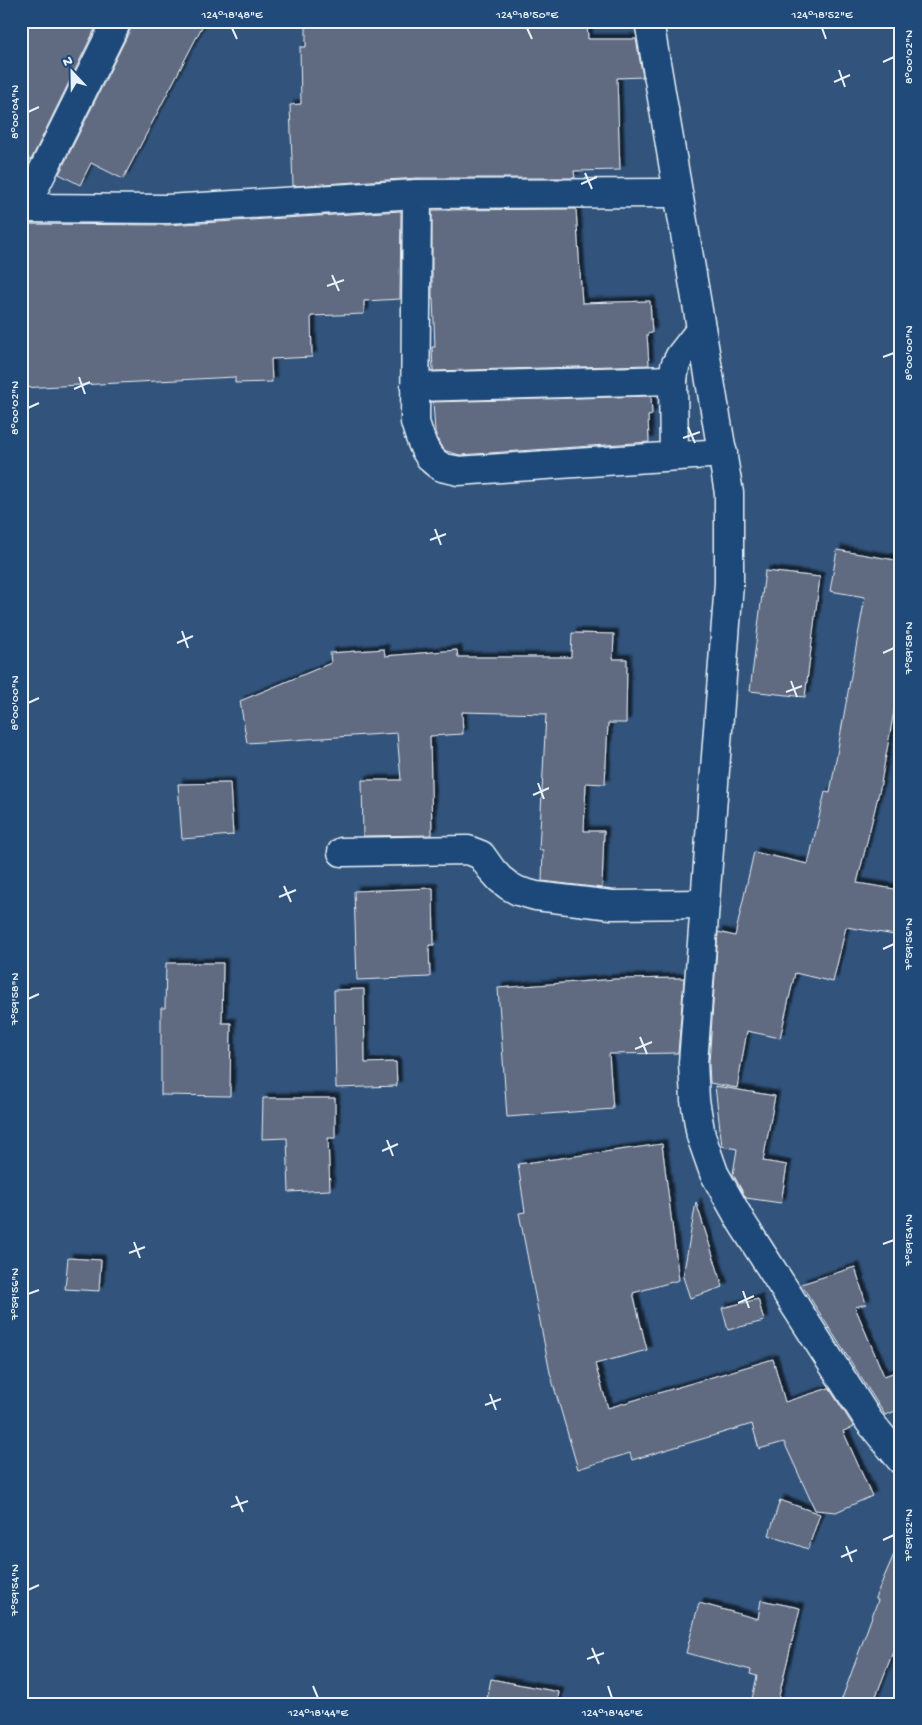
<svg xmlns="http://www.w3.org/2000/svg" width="922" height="1725" viewBox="0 0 922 1725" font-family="'Gochi Hand',sans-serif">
<defs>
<filter id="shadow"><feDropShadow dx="4.5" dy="-4.5" stdDeviation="1" flood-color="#0009"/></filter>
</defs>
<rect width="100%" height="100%" fill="#32547c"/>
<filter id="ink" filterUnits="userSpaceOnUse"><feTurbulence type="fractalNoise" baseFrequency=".02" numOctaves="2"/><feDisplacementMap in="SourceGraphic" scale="10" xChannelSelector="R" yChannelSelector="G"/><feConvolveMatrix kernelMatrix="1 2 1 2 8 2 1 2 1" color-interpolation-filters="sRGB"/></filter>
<g filter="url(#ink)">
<g fill="#606a81" stroke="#e8f1f8" filter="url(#shadow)">
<path d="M21,21h78l-68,139 -10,-5z"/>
<path d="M132,21h73l-82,158 -32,-16 -11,22 -21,-11 72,-146z"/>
<path d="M306,21h281l1,18h48l7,38 -26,1 3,92 -46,1 1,7h-158l-124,8 -3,-81 11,-1 -1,-57h6z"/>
<path d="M576,209l6,94 68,-2 2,32 -5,1 2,31 -216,6 -1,-24h3l-2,-49h-1v-88z"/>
<path d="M401,211l-1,88 -36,2v13l-53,2 1,41 -41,2 1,23 -37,1v-6l-214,11v-164l147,1z"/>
<path d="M651,396l1,19 -4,1 1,26 -189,13 -14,-4 -6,-6 -5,-13 -2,-30z"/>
<path d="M837,550l64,11v112l-21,115 -23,95 44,7v46l-55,-9 -13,55 -38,-9 -15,65 -33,-7 -10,57 -27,-5 -1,-20 9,-131 17,4 19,-84 54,12 17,-72 5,1 35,-196 -35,-6z"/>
<path d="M765,571l55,6 -15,120 -55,-6z"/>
<path d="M572,633l42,1 -1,25h14l-1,64h-18l-3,61 -19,-1 -2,48h20l-2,57 -60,-7 1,-31h-4l7,-136 -84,-2 1,22 -33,2 2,99 -69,1 -1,-56h39l-4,-47 -150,10 -7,-42 91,-38 -1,-10 54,-4 1,7 72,-6 1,7h113z"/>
<path d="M230,783l3,52 -51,4 -4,-55z"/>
<path d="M433,888l1,57h-5l1,32 -73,3 -3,-89z"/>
<path d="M166,963h57l-1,60h9l-1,73 -69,-1v-87h4z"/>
<path d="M684,978l-6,75 -69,1 4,55 -106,8 -9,-129 118,-9z"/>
<path d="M364,989l1,74 31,-1 1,24 -61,2 -2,-98z"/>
<path d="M715,1086l60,10 -12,65 24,4 -6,38 -35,-5 -13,-24 4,-25 -15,-3z"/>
<path d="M263,1098h72v40h-7l2,52 -41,2 -2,-54 -25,1z"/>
<path d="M662,1144l17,136 -46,13 14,57 -52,14 13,44 165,-49 12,43 44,-14 25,39 -11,4 29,65 -36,16 -21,-2 -31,-68 -25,7 -7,-25 -120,36 -2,-7 -52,16 -28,-96 -31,-160 6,-1 -7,-48z"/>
<path d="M696,1202l27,85 -33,11 -7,-21z"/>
<path d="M68,1258l33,2 -2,31 -34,-2z"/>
<path d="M855,1267l11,37 -11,3 29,69 17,-6v39l-16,6 -84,-131z"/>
<path d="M758,1299l6,22 -36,9 -6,-22z"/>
<path d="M780,1500l40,14 -12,35 -39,-14z"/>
<path d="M901,1538v93l-28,73h-33l38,-104 -3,-2z"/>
<path d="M761,1600l39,8 -23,96h-26l6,-28 -7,-2 1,-4 -65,-17 13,-50 59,16z"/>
<path d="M491,1679l68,13 -2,12h-71z"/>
</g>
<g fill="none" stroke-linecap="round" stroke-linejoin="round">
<g stroke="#e8f1f8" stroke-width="31">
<g id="minor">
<path d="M649,21l80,472v90l-36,480 2,37 6,36 13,37 28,50 127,198 32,39"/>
<path d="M677,193l-260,1 -2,228c5,16 10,37 27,45 4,2 11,2 16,4l265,-18"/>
<path d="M21,208l146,1 250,-15"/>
<path d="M24,209l93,-188"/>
<path d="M415,387l258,-7"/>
<path d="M674,456l-1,-76 2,-14 5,-10 21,-27"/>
<path d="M342,852l126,-2 13,5 10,14 9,10 9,7 9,5 18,5 76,9 93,-1"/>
</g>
</g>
<use href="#minor" stroke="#1f4a7a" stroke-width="28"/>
</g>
</g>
<path fill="none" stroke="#e8f1f8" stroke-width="2" d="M232,28l5,11M527,28l5,11M822,28l4,11M883,62l11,-5M839,70l6,17M834,82l16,-7M28,112l11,-5M585,173l7,16M581,184l16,-7M332,275l7,16M327,286l17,-6M883,357l11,-4M79,377l6,17M74,389l16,-7M28,408l11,-5M688,427l7,16M683,438l17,-6M435,529l6,16M430,540l16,-6M182,631l6,17M177,643l16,-7M883,653l11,-5M791,681l6,16M786,692l16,-6M28,703l11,-5M538,783l6,16M533,795l16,-7M284,886l7,16M279,897l17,-7M883,949l11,-5M28,999l11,-5M640,1037l7,17M635,1049l17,-7M387,1140l6,16M382,1151l16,-7M134,1242l6,16M883,1244l11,-4M129,1253l16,-6M743,1291l6,17M28,1294l11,-4M738,1303l16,-7M490,1394l6,16M485,1405l16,-6M236,1496l7,16M231,1507l17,-6M883,1540l11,-5M846,1546l6,16M841,1557l16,-7M28,1590l11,-5M592,1648l7,16M587,1659l17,-6M313,1686l5,12M608,1686l4,12"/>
<rect width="922" height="1725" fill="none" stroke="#1f4a7a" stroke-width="55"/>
<g transform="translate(72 72) rotate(338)" stroke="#1f4a7a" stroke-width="4" paint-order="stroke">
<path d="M0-4L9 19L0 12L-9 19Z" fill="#e8f1f8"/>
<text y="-8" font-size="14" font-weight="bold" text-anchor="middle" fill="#e8f1f8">N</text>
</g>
<rect x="28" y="28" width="866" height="1670" fill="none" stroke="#e8f1f8" stroke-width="2"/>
<g font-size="12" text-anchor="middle" fill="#e8f1f8">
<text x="232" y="18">124°18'48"E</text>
<text x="527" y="18">124°18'50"E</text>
<text x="822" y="18">124°18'52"E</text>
<text transform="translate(908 57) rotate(-90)" y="4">8°00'02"N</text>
<text transform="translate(14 112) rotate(-90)" y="4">8°00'04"N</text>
<text transform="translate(908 353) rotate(-90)" y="4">8°00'00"N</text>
<text transform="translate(14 408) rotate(-90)" y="4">8°00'02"N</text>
<text transform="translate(908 648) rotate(-90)" y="4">7°59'58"N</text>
<text transform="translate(14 703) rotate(-90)" y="4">8°00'00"N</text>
<text transform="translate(908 944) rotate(-90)" y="4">7°59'56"N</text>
<text transform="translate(14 999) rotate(-90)" y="4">7°59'58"N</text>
<text transform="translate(908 1240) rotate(-90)" y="4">7°59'54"N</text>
<text transform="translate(14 1294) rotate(-90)" y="4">7°59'56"N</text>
<text transform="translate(908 1535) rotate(-90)" y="4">7°59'52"N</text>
<text transform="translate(14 1590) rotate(-90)" y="4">7°59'54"N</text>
<text x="318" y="1716">124°18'44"E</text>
<text x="612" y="1716">124°18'46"E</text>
</g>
</svg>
